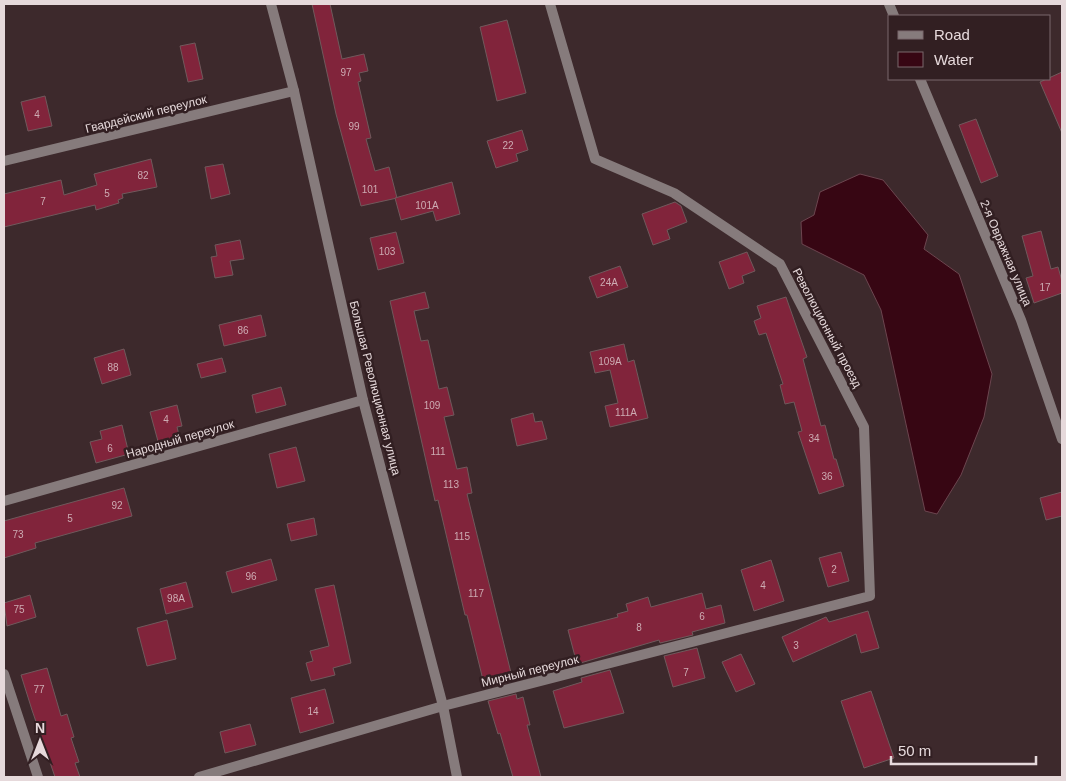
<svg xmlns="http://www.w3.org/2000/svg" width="1066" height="781" viewBox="0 0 1066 781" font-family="Helvetica,sans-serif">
<rect width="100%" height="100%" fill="#3d292c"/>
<path fill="#370613" stroke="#6c454f" d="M860,174l23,6 45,55 -4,14 35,25 33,100 -8,43 -23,58 -24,39 -12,-3 -44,-201 -17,-35 -62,-31 -1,-22 13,-7 6,-23z"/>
<g fill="#81243b" stroke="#70595c">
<path d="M312,4h18l12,55 22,-5 4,17 -9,2 2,8 -3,1 13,56 -5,1 9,32 14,-4 8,31 -36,8 -25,-92z"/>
<path d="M507,20l19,73 -29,8 -17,-74z"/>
<path d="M195,43l8,36 -15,3 -8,-36z"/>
<path d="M1062,72v61l-22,-51z"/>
<path d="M45,96l7,30 -24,5 -7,-29z"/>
<path d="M976,119l22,57 -17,7 -22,-58z"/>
<path d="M522,130l6,20 -12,4 2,7 -22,7 -9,-27z"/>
<path d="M151,159l6,28 -35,7 1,4 -5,2 1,3 -23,7 -1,-5 -91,22v-33l57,-14 3,15 33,-10 -3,-11z"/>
<path d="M223,164l7,30 -19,5 -6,-32z"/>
<path d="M452,182l8,32 -24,7 -3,-10 -32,9 -6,-22z"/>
<path d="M675,202l6,4 6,16 -20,8 3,9 -17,6 -11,-31z"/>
<path d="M1041,231l10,38 7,-2 4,14v12l-28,10 -8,-25 7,-2 -11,-40z"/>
<path d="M396,232l8,31 -26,7 -8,-32z"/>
<path d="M240,240l4,19 -14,2 3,14 -18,3 -4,-21 6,-1 -2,-11z"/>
<path d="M747,252l8,19 -13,5 2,7 -15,6 -10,-27z"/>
<path d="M620,266l8,21 -31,11 -8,-21z"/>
<path d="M425,292l4,16 -15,3 7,30 7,-1 11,49 8,-2 7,28 -10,2 13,52 10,-2 5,26 -5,1 46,187 -28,7 -18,-73h-2l-27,-115 -3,1 -45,-200z"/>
<path d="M786,297l21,60 -4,2 18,67 4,-1 9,34h2l8,27 -25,8 -21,-62 4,-1 -8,-29 -9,2 -5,-19 3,-1 -17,-51 -7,2 -5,-14 7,-3 -4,-12z"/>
<path d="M261,315l5,21 -42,10 -5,-21z"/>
<path d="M624,344l4,18 6,-2 14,58 -38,9 -5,-21 13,-3 -8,-33 -15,3 -5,-21z"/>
<path d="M124,349l7,26 -29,9 -8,-26z"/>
<path d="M222,358l4,14 -25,6 -4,-14z"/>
<path d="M281,387l5,18 -30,8 -4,-18z"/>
<path d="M177,405l5,21 -5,1 3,12 -21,6 -9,-33z"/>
<path d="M533,413l2,9 7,-1 5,18 -30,7 -6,-27z"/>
<path d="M122,425l7,29 -33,9 -6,-21 12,-3 -2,-8z"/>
<path d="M296,447l9,34 -28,7 -8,-34z"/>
<path d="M124,488l8,28 -97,27 1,5 -32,10v-37z"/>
<path d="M1062,492v24l-16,4 -6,-22z"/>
<path d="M314,518l3,17 -26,6 -4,-17z"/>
<path d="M841,552l8,29 -21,6 -9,-29z"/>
<path d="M271,559l6,21 -45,13 -6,-21z"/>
<path d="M771,560l13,41 -30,10 -13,-41z"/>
<path d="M186,582l7,25 -27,7 -6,-25z"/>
<path d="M334,585l17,78 -18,5 2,7 -24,6 -5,-18 7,-2 -3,-10 19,-5 -14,-57z"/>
<path d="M702,593l4,16 15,-4 4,18 -33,9 1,3 -33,8 -1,-3 -82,24 -9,-34 50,-13 -1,-3 11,-3 -2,-7 22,-7 3,10z"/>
<path d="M30,595l6,22 -29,9 -3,-23z"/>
<path d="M868,611l11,37 -18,5 -5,-19 -63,28 -11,-25 44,-20 3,5z"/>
<path d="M167,620l9,39 -29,7 -10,-38z"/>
<path d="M697,648l8,30 -32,9 -9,-31z"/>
<path d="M741,654l14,30 -19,8 -14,-30z"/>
<path d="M47,668l14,48 6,-2 7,23 -3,1 8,24 -4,1 5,14h-25l-23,-67 -11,-35z"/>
<path d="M610,670l14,43 -60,15 -11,-37 29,-9 -1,-4z"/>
<path d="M325,689l9,34 -34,10 -9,-35z"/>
<path d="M871,691l23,67 -30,10 -23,-67z"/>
<path d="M516,694l1,5 6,-2 7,28h-3l14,52h-28l-13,-44 -2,1 -10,-33z"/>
<path d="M250,724l6,21 -31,8 -5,-21z"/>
</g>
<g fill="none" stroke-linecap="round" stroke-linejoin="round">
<g stroke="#867b7c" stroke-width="10">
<path d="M889,4l5,12"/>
<path d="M920,79l101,241 41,119"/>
<path d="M4,161l290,-70"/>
<path d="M4,501l359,-101"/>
<path d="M4,674l34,103"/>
<path d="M199,777l244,-71 427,-110 -6,-169 -84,-163 -106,-71 -79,-34 -45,-155"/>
</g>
<path stroke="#867b7c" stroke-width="10" d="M271,4l23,87 69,309 80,306 14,71"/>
</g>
<g text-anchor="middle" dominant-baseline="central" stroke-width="5" stroke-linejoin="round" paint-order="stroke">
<g font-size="10" fill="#cdacb3">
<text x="346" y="72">97</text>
<text x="37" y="114">4</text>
<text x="354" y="126">99</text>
<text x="508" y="145">22</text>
<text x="143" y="175">82</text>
<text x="370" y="189">101</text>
<text x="107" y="193">5</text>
<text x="43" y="201">7</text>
<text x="427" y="205">101А</text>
<text x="387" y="251">103</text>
<text x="609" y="282">24А</text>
<text x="1045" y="287">17</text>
<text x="243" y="330">86</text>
<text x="610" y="361">109А</text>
<text x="113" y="367">88</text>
<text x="432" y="405">109</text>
<text x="626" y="412">111А</text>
<text x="166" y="419">4</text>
<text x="814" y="438">34</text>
<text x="110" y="448">6</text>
<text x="438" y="451">111</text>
<text x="827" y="476">36</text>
<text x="451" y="484">113</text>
<text x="117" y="505">92</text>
<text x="70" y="518">5</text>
<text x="18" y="534">73</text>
<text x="462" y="536">115</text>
<text x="834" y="569">2</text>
<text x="251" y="576">96</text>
<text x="763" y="585">4</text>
<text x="476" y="593">117</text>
<text x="176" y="598">98А</text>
<text x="19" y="609">75</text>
<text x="702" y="616">6</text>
<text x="639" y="627">8</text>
<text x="796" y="645">3</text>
<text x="686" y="672">7</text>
<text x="39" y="689">77</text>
<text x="313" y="711">14</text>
</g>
<g font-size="12" fill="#e6d9db" stroke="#321f22">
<text transform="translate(146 114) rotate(-14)">Гвардейский переулок</text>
<text transform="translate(1006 253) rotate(67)">2-я Овражная улица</text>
<text transform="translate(827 328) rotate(62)">Революционный проезд</text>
<text transform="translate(375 388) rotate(76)">Большая Революционная улица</text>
<text transform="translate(180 439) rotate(-16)">Народный переулок</text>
<text transform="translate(530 671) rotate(-14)">Мирный переулок</text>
</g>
</g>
<rect width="1066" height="781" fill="none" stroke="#e6d9db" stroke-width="10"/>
<rect x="888" y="15" width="162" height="65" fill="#321f22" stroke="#7a696c"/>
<rect x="898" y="31" width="25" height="8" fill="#867b7c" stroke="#7a696c"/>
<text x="934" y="40" font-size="15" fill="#e6d9db">Road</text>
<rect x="898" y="52" width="25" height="15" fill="#370613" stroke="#7a696c"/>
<text x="934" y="65" font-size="15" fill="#e6d9db">Water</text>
<g transform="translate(40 741)" stroke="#321f22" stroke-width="4" paint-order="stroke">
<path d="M0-4L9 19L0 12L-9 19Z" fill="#e6d9db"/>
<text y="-8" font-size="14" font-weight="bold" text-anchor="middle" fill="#e6d9db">N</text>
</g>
<path d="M891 756v8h145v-8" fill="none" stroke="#e6d9db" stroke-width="2.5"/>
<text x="898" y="756" font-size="15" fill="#e6d9db" stroke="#321f22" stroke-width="4" paint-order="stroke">50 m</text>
</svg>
